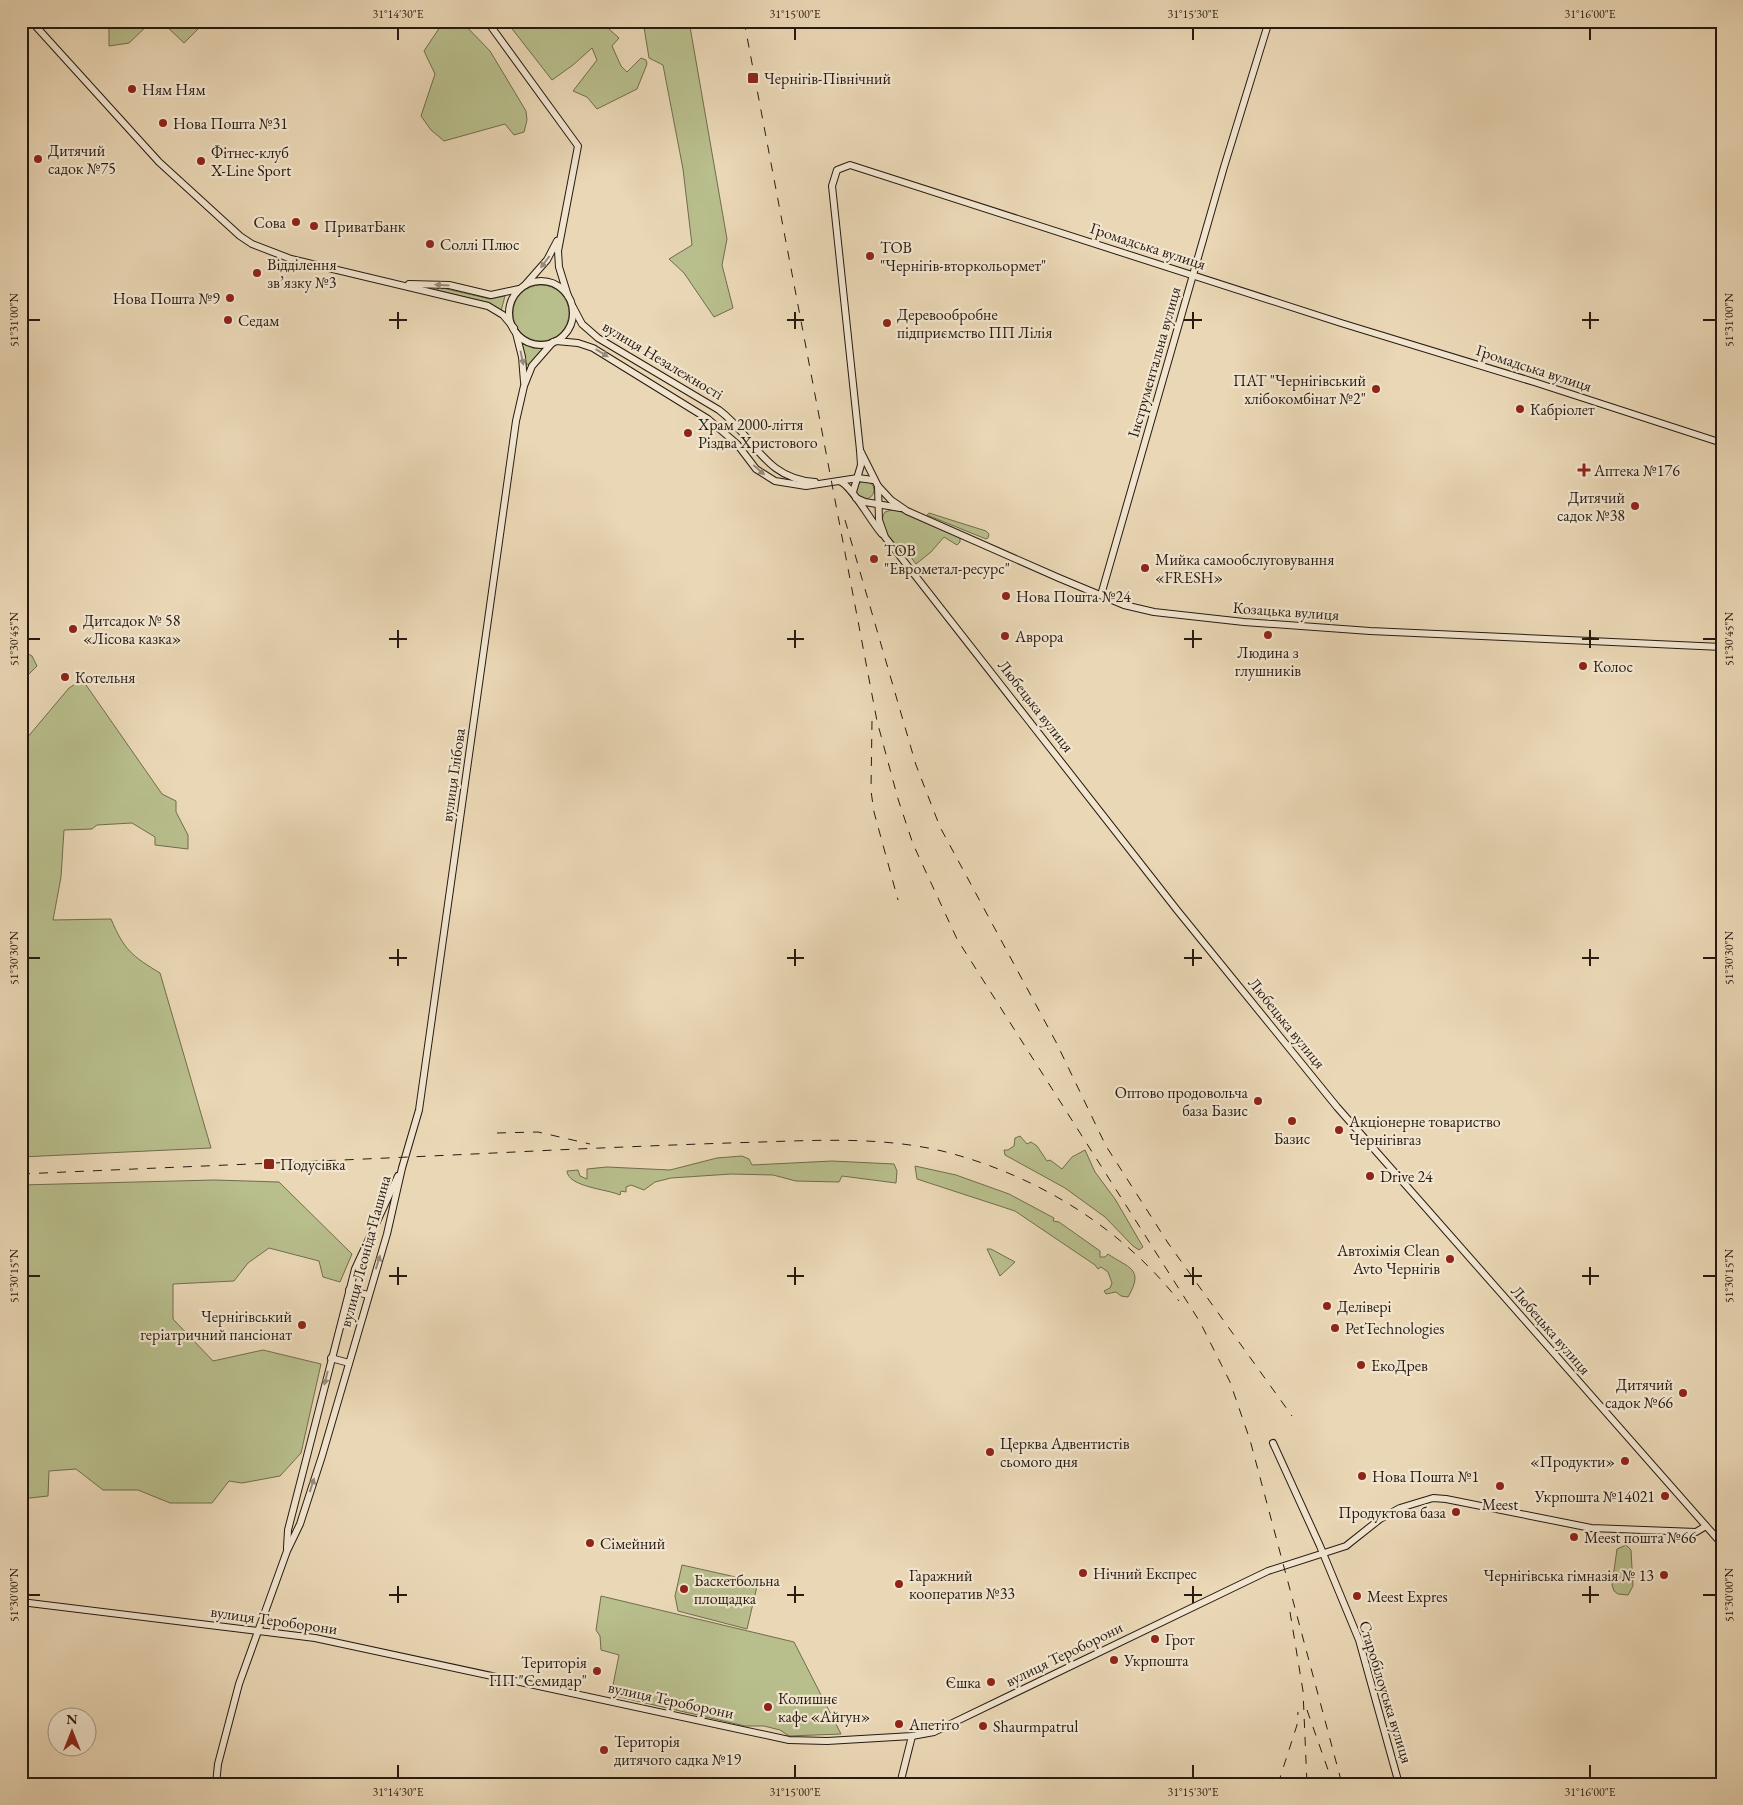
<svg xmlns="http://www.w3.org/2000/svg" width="1743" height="1805" viewBox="0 0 1743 1805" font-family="'EB Garamond',serif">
<rect width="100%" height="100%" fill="#ead7b5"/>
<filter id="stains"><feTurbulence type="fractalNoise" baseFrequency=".004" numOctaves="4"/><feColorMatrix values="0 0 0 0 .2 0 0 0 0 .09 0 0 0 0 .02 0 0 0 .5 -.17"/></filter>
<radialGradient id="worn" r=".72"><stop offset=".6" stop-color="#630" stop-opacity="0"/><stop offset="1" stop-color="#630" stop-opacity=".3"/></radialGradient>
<g fill="#b8be8c" stroke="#706c4e">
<path d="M112,21h40l-23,22 -20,3v-22z"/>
<path d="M161,21h45l-22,22z"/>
<path d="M444,21h17l29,30 36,60 1,9 -3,12 -10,3 -9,-11 -61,17 -13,-11 -10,-14 14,-42 -11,-23z"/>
<path d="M506,21h94l19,17 -7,8 9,20 6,6 14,-14 5,2 1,4 -10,25 -40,20 -10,-12 -14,-6 24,-31 -5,-12 -19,17 -21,15z"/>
<path d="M643,21h46l38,218 -5,26 11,43 -19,9 -30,-44 -15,-14 23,-14 -9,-76 -20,-104 -14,-7z"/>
<circle cx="541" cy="313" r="28"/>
<path d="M438,287l52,12 15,-3 -4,15 -11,-8 -53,-13z"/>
<path d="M522,344l22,5 -14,16 -4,-1z"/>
<circle cx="865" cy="490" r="9"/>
<path d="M894,509l66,28v5l-3,3 -13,-8 -13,15 -15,12 -13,-17 -3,2c-9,-10 -24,-23 -15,-37z"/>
<path d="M929,513l57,18 3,3 -1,4 -2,1 -59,-24z"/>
<path d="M21,650l11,6 5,10 -16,16z"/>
<path d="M80,681l6,4 76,109 14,7v11l12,23v14l-33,-4v-8l-23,-14 -35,2 -5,4 -28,1 -3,47 -8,43 58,-1c13,31 21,37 49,54l51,175 -190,9v-412l48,-57z"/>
<path d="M1020,1136l7,8 4,-2 6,4 10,15 3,-1 12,9 10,-12 13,-7 10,22 20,27 28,48 -4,3 -6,-4 -28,-29 -40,-29 -60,-33 -1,-5h4l6,-4 1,-8z"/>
<path d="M742,1156l7,3 3,6 80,-4 62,3 3,7 -1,12 -54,-7 -3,6 -43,-1 -23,-6 -42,-1 -60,4 -16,4 -11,8 -13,-5 -5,2v5l-5,-1 -1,4c-13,-6 -52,-8 -53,-24l11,-1 2,6 7,3v-10l20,-2 63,3 47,-12z"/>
<path d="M915,1166l41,9 53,19 45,24 -1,3 6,1 41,29v6h5l3,-3c20,14 37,14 20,43l-7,-1 -5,-4 -10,2 -2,-3 6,-3 2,-5 -4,-11 -7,-5 -3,2 -3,-4 -80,-54 -98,-32z"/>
<path d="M214,1180l65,2 73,72 -12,28 -17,-5 -4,-16 -50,-13 -21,15 -14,18 -61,3v35l40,42 50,-11 58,14 -20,89 -21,23 -38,7 -13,-2 -17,22h-42l-32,-13h-35l-27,-21 -27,2 -1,25 -27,3v-314z"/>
<path d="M987,1249h4l24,13 -15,14z"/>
<path d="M1626,1545l5,5 2,36 -5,9 -10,-1 -4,-3 -2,-6 5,-36z"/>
<path d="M682,1565l76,17 -11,47 -69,-18 -3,-15z"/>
<path d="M601,1596l193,46 47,92 -52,2 -9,-6 -16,-4h-19l-134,-31 8,-40 -18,-5 -1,-14 -4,-6z"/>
</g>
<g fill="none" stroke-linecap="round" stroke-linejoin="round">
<g stroke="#271a10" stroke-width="8">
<g id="secondary">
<path d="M31,21l128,141 81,74 12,8 39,15 197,47 15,9 11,13"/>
<path d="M487,21l91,125 -20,105 1,16 9,29"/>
<circle cx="541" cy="313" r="32"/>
<path d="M409,284l40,1 42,10 28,-6"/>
<path d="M525,285l22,-25 10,-19"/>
<path d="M573,307l9,17 16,14 121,72c35,26 45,69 96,72"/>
<path d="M516,333l6,24 2,25"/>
<path d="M556,341l22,2 15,5 115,71 29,25 19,25 19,12 31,5 52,-8 15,2"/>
<path d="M860,450l18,36 1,34 6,17 292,373 160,197 385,437"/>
<path d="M839,481c12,3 32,41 43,53"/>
<path d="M878,486l13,14 16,11 152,67 65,27 30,7 90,10 126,9 352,16"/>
<path d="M853,492l8,-27 -1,-15 -28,-264 5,-16 13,-5 491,158 193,59 188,61"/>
<path d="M856,498l9,4 35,6"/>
<path d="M1101,595l123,-428 45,-146"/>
<path d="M349,1290l19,5"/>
<path d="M331,1358l18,5"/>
<path d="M1273,1443l47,103 39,94 40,144"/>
<path d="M287,1548l1,-18 67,-261 43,-93"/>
<path d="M21,1602l294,36 474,102 38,1 85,-5 22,-4 334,-161 78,-25 34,-27 20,-11 33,-10 13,1 145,29 105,4 10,-6"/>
<path d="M216,1784l2,-20 21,-80 48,-133 13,-27 22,-68 65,-222 15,-66 17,-58 97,-689 8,-35 8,-20 21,-24"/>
<path d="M900,1784l12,-48"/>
</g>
</g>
<use href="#secondary" stroke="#f1e5cf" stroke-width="6"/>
<g stroke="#271a10" stroke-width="1" stroke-dasharray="9 9" stroke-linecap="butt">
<path d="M744,21l133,700 21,78 15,45 44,95 243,383 30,60 20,58 92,344"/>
<path d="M845,520l71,245 24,62 116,215 50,104 62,97 124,173"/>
<path d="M872,721l-1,70 3,21 24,88"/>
<path d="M497,1133l41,-1 52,12"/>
<path d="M21,1174c178,-8 356,-15 534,-24 68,-3 137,-6 206,-8 60,-2 122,-5 181,9 92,23 178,75 237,150"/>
<path d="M1290,1612l13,79 4,93"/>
<path d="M1307,1710l26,74"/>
<path d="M1278,1784l19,-59 1,-13"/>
</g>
</g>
<defs><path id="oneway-solid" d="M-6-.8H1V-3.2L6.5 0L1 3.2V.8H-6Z" transform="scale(1.25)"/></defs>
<g fill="#968a79">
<use href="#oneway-solid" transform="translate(545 262) rotate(127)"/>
<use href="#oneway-solid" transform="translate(442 285) rotate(-176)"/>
<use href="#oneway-solid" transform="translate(602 353) rotate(31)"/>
<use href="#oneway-solid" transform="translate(522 358) rotate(78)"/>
<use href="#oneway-solid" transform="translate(759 470) rotate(41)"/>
<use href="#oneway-solid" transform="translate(378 1262) rotate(-73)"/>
<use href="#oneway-solid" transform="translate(326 1378) rotate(104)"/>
<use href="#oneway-solid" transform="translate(312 1485) rotate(-72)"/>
</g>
<path fill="none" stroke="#271a10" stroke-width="2" d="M398,28v12M795,28v12M1193,28v12M1590,28v12M398,312v17M795,312v17M1193,312v17M1590,312v17M28,320h12M389,320h18M787,320h17M1184,320h18M1582,320h17M1703,320h13M398,630v18M795,630v18M1193,630v18M1590,630v18M28,639h12M389,639h18M787,639h17M1184,639h18M1582,639h17M1703,639h13M398,949v17M795,949v17M1193,949v17M1590,949v17M28,958h12M389,958h18M787,958h17M1184,958h18M1582,958h17M1703,958h13M398,1267v18M795,1267v18M1193,1267v18M1590,1267v18M28,1276h12M389,1276h18M787,1276h17M1184,1276h18M1582,1276h17M1703,1276h13M398,1586v17M795,1586v17M1193,1586v17M1590,1586v17M28,1595h12M389,1595h18M787,1595h17M1184,1595h18M1582,1595h17M1703,1595h13M398,1765v13M795,1765v13M1193,1765v13M1590,1765v13"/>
<g fill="#8f2418" stroke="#f1e5cf" stroke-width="2">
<rect x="747" y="72" width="12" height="12" rx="2.5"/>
<circle cx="132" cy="89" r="5"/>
<circle cx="163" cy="123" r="5"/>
<circle cx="38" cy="159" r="5"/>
<circle cx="201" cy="161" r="5"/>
<circle cx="296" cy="222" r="5"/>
<circle cx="314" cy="226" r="5"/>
<circle cx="430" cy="244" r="5"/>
<circle cx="870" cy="256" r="5"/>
<circle cx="257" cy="273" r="5"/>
<circle cx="230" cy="298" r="5"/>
<circle cx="228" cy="320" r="5"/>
<circle cx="887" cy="323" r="5"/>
<circle cx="1376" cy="389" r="5"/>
<circle cx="1520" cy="409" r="5"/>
<circle cx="688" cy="433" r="5"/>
<path d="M1581.5 462.5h5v5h5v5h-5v5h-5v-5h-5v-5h5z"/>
<circle cx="1635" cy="506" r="5"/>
<circle cx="874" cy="559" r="5"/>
<circle cx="1145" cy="568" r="5"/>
<circle cx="1006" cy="596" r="5"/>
<circle cx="73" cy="629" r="5"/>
<circle cx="1268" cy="635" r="5"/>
<circle cx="1005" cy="636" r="5"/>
<circle cx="1583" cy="666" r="5"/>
<circle cx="65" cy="677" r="5"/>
<circle cx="1258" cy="1101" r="5"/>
<circle cx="1292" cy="1121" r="5"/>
<circle cx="1339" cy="1130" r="5"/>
<rect x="263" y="1158" width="12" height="12" rx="2.5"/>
<circle cx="1370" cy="1176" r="5"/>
<circle cx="1450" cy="1259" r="5"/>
<circle cx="1327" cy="1306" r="5"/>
<circle cx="302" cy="1325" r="5"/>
<circle cx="1335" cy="1328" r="5"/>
<circle cx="1361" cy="1365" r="5"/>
<circle cx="1683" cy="1393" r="5"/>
<circle cx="990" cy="1452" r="5"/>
<circle cx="1625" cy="1461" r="5"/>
<circle cx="1362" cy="1476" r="5"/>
<circle cx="1500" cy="1486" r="5"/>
<circle cx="1665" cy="1496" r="5"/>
<circle cx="1456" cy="1512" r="5"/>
<circle cx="1574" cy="1537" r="5"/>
<circle cx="590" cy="1543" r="5"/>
<circle cx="1083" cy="1573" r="5"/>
<circle cx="1664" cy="1575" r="5"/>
<circle cx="899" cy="1584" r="5"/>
<circle cx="684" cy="1589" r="5"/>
<circle cx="1357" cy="1596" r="5"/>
<circle cx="1155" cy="1639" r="5"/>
<circle cx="1114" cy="1660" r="5"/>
<circle cx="597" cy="1671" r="5"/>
<circle cx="991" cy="1682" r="5"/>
<circle cx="768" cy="1707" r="5"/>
<circle cx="899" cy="1724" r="5"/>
<circle cx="983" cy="1726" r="5"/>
<circle cx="604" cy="1750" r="5"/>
</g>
<g text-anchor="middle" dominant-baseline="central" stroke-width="4.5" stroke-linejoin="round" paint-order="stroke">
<g font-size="16" fill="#271a10" stroke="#f1e5cf" text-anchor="start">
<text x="764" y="78">Чернігів-Північний</text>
<text x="142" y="89">Ням Ням</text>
<text x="173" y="123">Нова Пошта №31</text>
<text x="48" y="150">Дитячий<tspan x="48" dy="18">садок №75</tspan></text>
<text x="211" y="152">Фітнес-клуб<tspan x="211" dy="18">X-Line Sport</tspan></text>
<text x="286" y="222" text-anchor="end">Сова</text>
<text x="324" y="226">ПриватБанк</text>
<text x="440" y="244">Соллі Плюс</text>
<text x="880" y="247">ТОВ<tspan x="880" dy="18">"Чернігів-вторкольормет"</tspan></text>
<text x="267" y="264">Відділення<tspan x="267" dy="18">зв’язку №3</tspan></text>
<text x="220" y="298" text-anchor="end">Нова Пошта №9</text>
<text x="897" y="314">Деревообробне<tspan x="897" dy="18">підприємство ПП Лілія</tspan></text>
<text x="238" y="320">Седам</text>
<text x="1366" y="380" text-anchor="end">ПАТ "Чернігівський<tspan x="1366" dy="18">хлібокомбінат №2"</tspan></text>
<text x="1530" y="409">Кабріолет</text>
<text x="698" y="424">Храм 2000-ліття<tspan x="698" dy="18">Різдва Христового</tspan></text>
<text x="1594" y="470">Аптека №176</text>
<text x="1625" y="497" text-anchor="end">Дитячий<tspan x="1625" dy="18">садок №38</tspan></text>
<text x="884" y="550">ТОВ<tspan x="884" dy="18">"Еврометал-ресурс"</tspan></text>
<text x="1155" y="559">Мийка самообслуговування<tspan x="1155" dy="18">«FRESH»</tspan></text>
<text x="1016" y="596">Нова Пошта №24</text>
<text x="83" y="620">Дитсадок № 58<tspan x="83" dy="18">«Лісова казка»</tspan></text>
<text x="1015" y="636">Аврора</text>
<text x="1268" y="652" text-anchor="middle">Людина з<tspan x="1268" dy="18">глушників</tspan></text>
<text x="1593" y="666">Колос</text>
<text x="75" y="677">Котельня</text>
<text x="1248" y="1092" text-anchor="end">Оптово продовольча<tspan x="1248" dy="18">база Базис</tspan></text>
<text x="1349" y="1121">Акціонерне товариство<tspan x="1349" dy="18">Чернігівгаз</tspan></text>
<text x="1292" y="1138" text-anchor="middle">Базис</text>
<text x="280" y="1164">Подусівка</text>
<text x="1380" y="1176">Drive 24</text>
<text x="1440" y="1250" text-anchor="end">Автохімія Clean<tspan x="1440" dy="18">Avto Чернігів</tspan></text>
<text x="1337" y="1306">Делівері</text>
<text x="292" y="1316" text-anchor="end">Чернігівський<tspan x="292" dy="18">геріатричний пансіонат</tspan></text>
<text x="1345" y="1328">PetTechnologies</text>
<text x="1371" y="1365">ЕкоДрев</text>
<text x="1673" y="1384" text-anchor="end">Дитячий<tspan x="1673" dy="18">садок №66</tspan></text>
<text x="1000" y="1443">Церква Адвентистів<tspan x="1000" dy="18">сьомого дня</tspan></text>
<text x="1615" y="1461" text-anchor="end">«Продукти»</text>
<text x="1372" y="1476">Нова Пошта №1</text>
<text x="1655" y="1496" text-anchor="end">Укрпошта №14021</text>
<text x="1500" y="1504" text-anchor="middle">Meest</text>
<text x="1446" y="1512" text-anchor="end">Продуктова база</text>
<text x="1584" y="1537">Meest пошта №66</text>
<text x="600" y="1543">Сімейний</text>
<text x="1093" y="1573">Нічний Експрес</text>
<text x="909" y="1575">Гаражний<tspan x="909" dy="18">кооператив №33</tspan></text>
<text x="1654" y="1575" text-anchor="end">Чернігівська гімназія № 13</text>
<text x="694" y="1580">Баскетбольна<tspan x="694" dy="18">площадка</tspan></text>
<text x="1367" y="1596">Meest Expres</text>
<text x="1165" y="1639">Грот</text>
<text x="1124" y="1660">Укрпошта</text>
<text x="587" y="1662" text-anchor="end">Територія<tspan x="587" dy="18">ПП "Семидар"</tspan></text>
<text x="981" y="1682" text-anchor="end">Єшка</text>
<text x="778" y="1698">Колишнє<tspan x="778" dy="18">кафе «Айгун»</tspan></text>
<text x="909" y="1724">Апетіто</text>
<text x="993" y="1726">Shaurmpatrul</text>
<text x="614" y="1741">Територія<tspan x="614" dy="18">дитячого садка №19</tspan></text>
</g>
<g font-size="16" fill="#271a10" stroke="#f1e5cf">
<text transform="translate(1148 246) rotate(18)">Громадська вулиця</text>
<text transform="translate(663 360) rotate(31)">вулиця Незалежності</text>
<text transform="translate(1154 362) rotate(-74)">Інструментальна вулиця</text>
<text transform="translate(1534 368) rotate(18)">Громадська вулиця</text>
<text transform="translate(1286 611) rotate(4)">Козацька вулиця</text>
<text transform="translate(1036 706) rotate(52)">Любецька вулиця</text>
<text transform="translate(453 775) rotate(-82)">вулиця Глібова</text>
<text transform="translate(1287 1023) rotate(51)">Любецька вулиця</text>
<text transform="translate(365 1251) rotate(-75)">вулиця Леоніда Пашина</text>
<text transform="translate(1551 1330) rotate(49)">Любецька вулиця</text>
<text transform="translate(274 1620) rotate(8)">вулиця Тероборони</text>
<text transform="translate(1064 1654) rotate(-26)">вулиця Тероборони</text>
<text transform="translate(1386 1692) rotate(73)">Старобілоуська вулиця</text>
<text transform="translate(671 1700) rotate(12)">вулиця Тероборони</text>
</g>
</g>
<rect width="1743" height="1805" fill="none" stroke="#ead7b5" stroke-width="55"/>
<g transform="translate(72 1732)"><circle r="24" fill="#f1e5cf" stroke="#a09483"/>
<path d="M0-4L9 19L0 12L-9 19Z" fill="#8f2418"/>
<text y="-8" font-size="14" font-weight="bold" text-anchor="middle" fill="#271a10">N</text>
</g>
<rect x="28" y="28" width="1688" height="1750" fill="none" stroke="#271a10" stroke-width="2"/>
<g font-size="12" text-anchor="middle" fill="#271a10">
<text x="398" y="18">31°14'30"E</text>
<text x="795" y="18">31°15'00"E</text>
<text x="1193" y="18">31°15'30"E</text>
<text x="1590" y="18">31°16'00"E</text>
<text transform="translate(14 320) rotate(-90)" y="4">51°31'00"N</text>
<text transform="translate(1729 320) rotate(-90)" y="4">51°31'00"N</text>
<text transform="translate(14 639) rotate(-90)" y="4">51°30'45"N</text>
<text transform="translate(1729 639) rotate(-90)" y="4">51°30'45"N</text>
<text transform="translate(14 958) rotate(-90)" y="4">51°30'30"N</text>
<text transform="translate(1729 958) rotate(-90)" y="4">51°30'30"N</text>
<text transform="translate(14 1276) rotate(-90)" y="4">51°30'15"N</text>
<text transform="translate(1729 1276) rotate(-90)" y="4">51°30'15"N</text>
<text transform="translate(14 1595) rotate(-90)" y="4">51°30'00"N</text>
<text transform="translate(1729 1595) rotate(-90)" y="4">51°30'00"N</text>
<text x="398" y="1796">31°14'30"E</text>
<text x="795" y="1796">31°15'00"E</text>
<text x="1193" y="1796">31°15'30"E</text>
<text x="1590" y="1796">31°16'00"E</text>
</g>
<rect width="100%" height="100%" filter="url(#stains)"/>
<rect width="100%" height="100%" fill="url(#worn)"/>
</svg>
